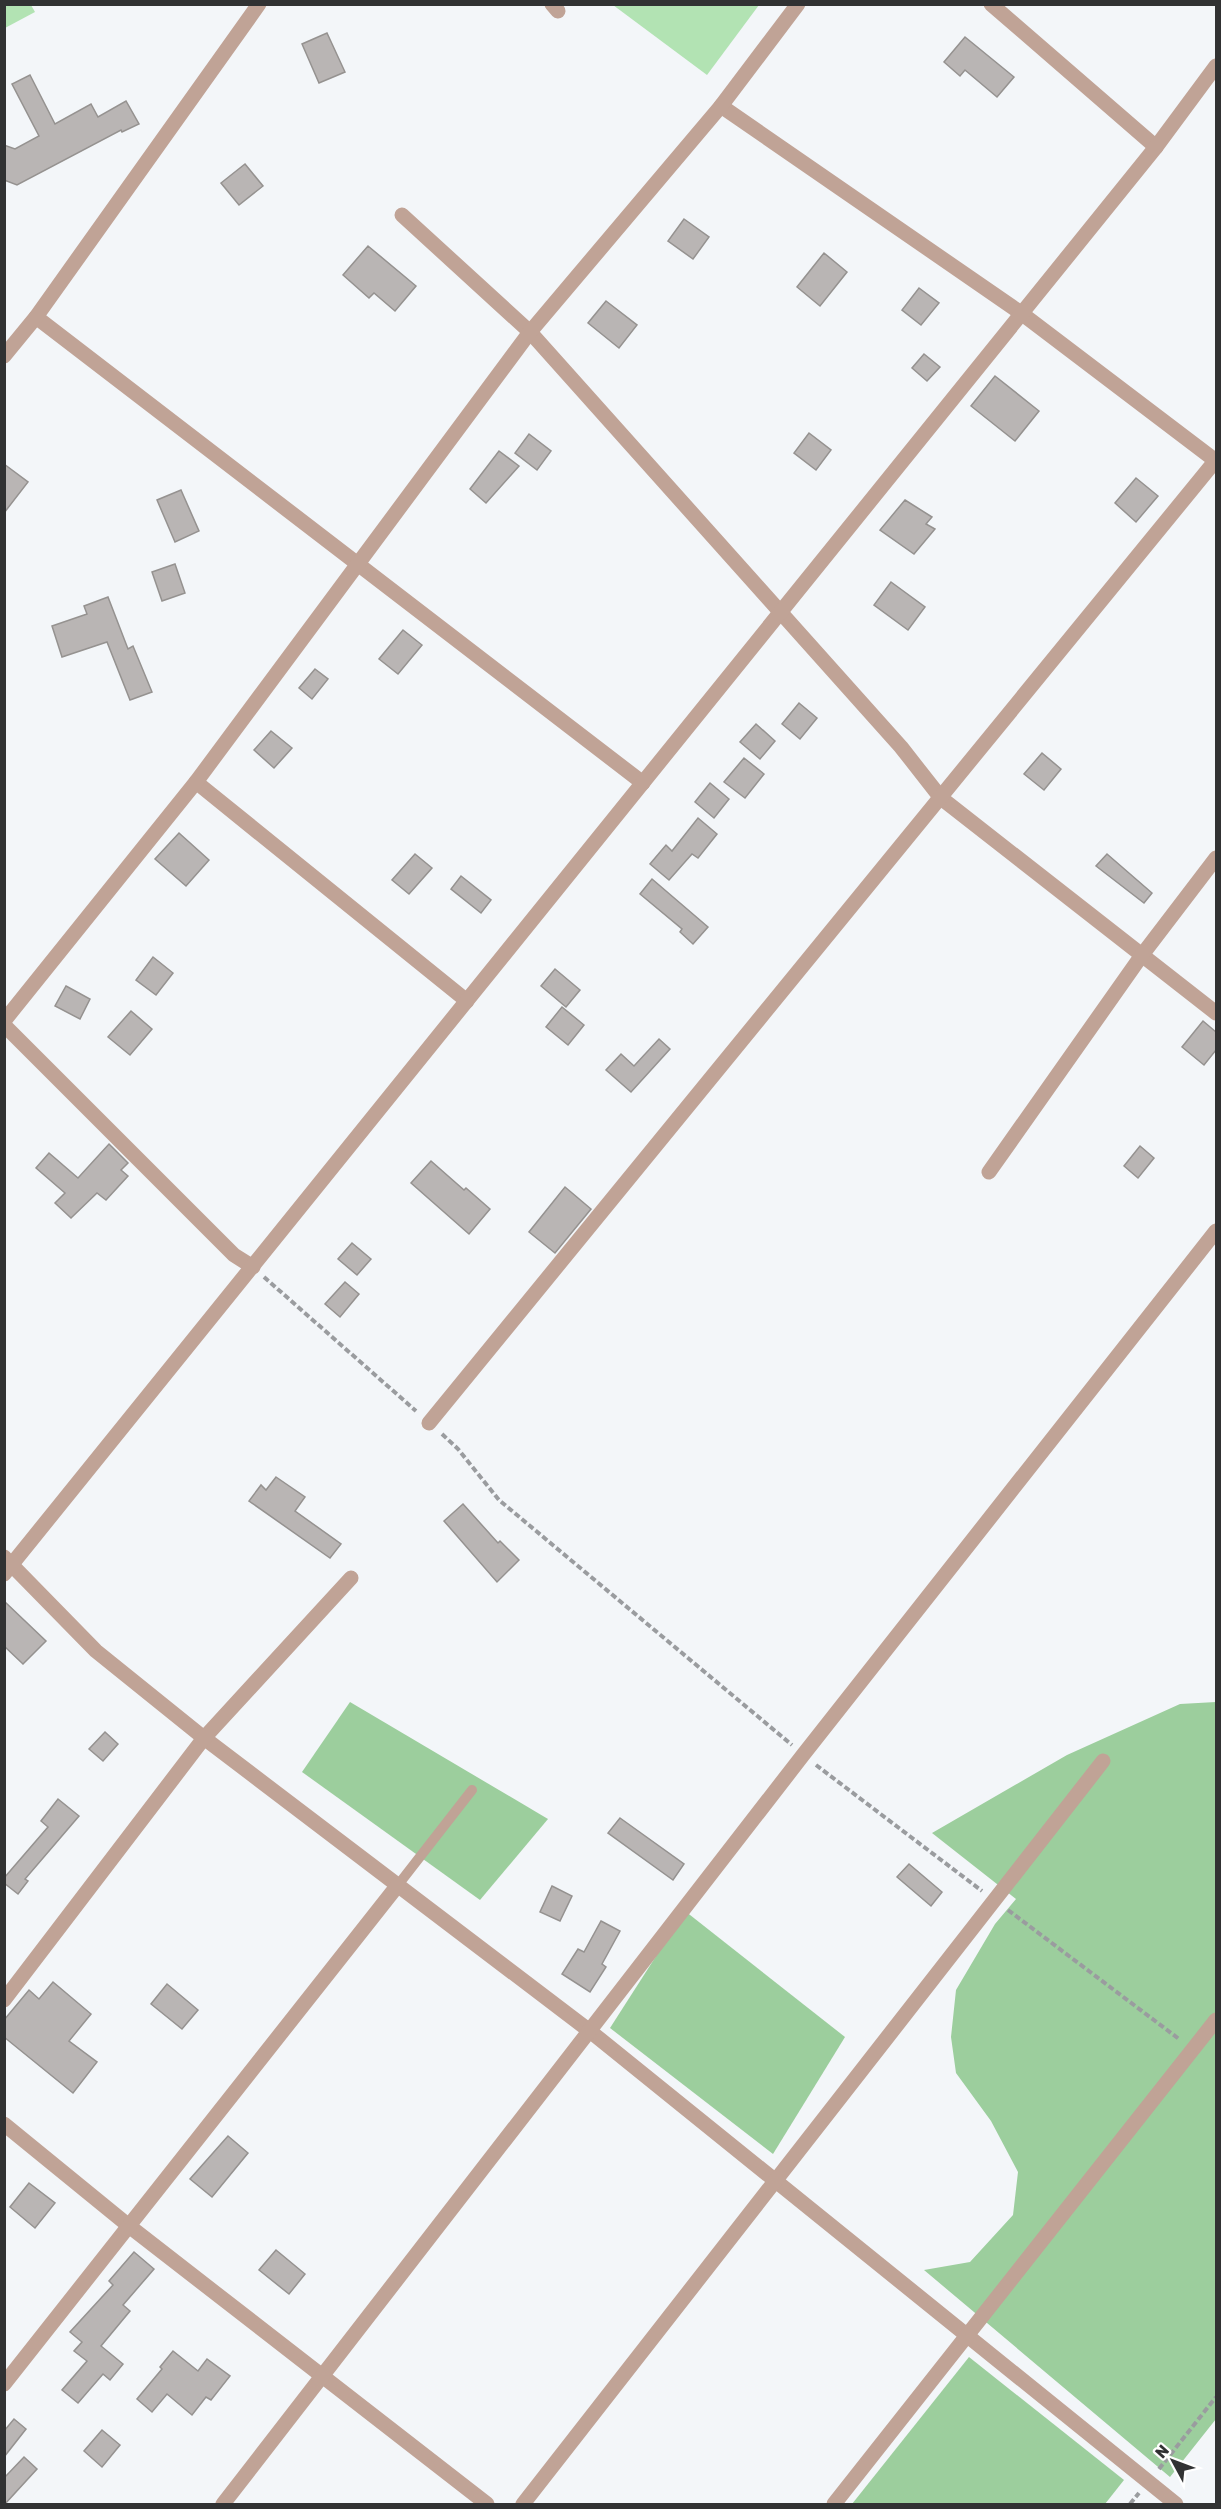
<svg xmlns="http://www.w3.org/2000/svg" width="1221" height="2509" viewBox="0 0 1221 2509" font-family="Rubik,sans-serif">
<rect width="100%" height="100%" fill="#f3f6f9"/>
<g fill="#b2e3b3">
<path d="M5,4l26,1 4,7 -30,16z"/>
<path d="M613,5h146l-52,70z"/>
</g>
<g fill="#9cce9d">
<path d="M350,1702l198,117 -68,81 -178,-128z"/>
<path d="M1216,1702v717l-46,58 -246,-207 46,-8 43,-47 5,-43 -27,-51 -35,-48 -5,-36 5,-47 39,-66 21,-25 -84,-66 135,-78 113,-51z"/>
<path d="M685,1911l160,126 -72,117 -163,-126z"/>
<path d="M969,2357l155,123 -19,24h-253z"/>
</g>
<g fill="#b9b5b4" stroke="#959290" stroke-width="1.5">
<path d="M327,33l18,39 -26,11 -17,-39z"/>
<path d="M965,37l49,40 -17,20 -32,-27 -5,6 -16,-14z"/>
<path d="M30,75l25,49 36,-20 7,13 28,-16 13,23 -17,8 -1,-2 -104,55 -13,-5v-35l11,4 24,-13 -27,-52z"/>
<path d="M245,164l18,22 -24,19 -18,-22z"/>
<path d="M684,219l25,18 -16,22 -25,-18z"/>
<path d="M368,246l48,40 -21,25 -21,-18 -5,5 -26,-23z"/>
<path d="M824,253l23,19 -27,34 -23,-19z"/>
<path d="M919,288l20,15 -18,22 -19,-15z"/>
<path d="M606,301l31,24 -18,23 -31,-25z"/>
<path d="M924,354l16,13 -13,14 -15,-13z"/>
<path d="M995,376l44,35 -24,30 -44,-35z"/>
<path d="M809,433l22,17 -15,20 -22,-17z"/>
<path d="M529,434l22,17 -14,19 -22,-17z"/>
<path d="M499,451l20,15 -33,37 -16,-14z"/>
<path d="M4,464l24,18 -24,31z"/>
<path d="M1136,478l22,18 -22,26 -21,-19z"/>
<path d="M181,490l18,41 -24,11 -18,-42z"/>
<path d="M905,500l27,17 -6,7 9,5 -21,25 -34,-24z"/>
<path d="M175,564l10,29 -23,8 -10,-29z"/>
<path d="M891,582l34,25 -17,23 -34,-25z"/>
<path d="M108,597l20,52 5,-3 19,46 -22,8 -23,-58 -45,15 -10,-31 35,-12 -3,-8z"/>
<path d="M403,630l19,15 -24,29 -19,-15z"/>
<path d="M315,669l13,10 -16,20 -13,-11z"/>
<path d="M799,703l18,15 -17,21 -18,-15z"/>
<path d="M756,724l19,17 -15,18 -20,-17z"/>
<path d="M271,731l21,17 -18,20 -20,-18z"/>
<path d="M1042,753l19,16 -17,21 -20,-16z"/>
<path d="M744,758l20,16 -19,24 -21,-16z"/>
<path d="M710,783l19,16 -15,19 -19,-16z"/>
<path d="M698,818l19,16 -19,24 -6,-4 -23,26 -19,-16 16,-19 6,6z"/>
<path d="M179,833l30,27 -23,26 -31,-27z"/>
<path d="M415,854l17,14 -23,26 -17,-14z"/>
<path d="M1107,854l45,39 -8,10 -48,-37z"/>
<path d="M461,876l30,24 -10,13 -30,-24z"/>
<path d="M652,879l56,48 -15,17 -13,-12 2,-3 -42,-35z"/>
<path d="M153,957l20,16 -17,22 -20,-15z"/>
<path d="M555,969l25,21 -14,17 -25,-21z"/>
<path d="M66,986l24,13 -10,20 -25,-13z"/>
<path d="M562,1007l22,18 -16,20 -22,-18z"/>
<path d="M131,1011l21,18 -22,26 -22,-18z"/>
<path d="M1203,1021l13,11v18l-12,15 -22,-18z"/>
<path d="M659,1039l11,10 -39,43 -25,-22 15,-16 13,12z"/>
<path d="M109,1144l19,19 -7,7 7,6 -22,24 -9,-7 -26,25 -16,-15 10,-10 -29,-25 13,-15 29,25z"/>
<path d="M1140,1146l14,12 -16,20 -14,-12z"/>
<path d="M431,1161l33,29 2,-2 24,21 -21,25 -58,-51z"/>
<path d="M565,1187l26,22 -36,44 -26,-21z"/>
<path d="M352,1243l19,16 -14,16 -19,-16z"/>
<path d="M345,1282l14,12 -19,23 -15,-13z"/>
<path d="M276,1477l29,20 -10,14 46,33 -11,14 -81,-57 12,-16 5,5z"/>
<path d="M463,1504l35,39 2,-2 19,19 -22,22 -53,-61z"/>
<path d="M4,1601l42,40 -23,23 -19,-18z"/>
<path d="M105,1732l13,12 -15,17 -14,-12z"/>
<path d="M58,1799l21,17 -54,63 3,2 -10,13 -14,-11v-5l44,-51 -7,-6z"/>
<path d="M620,1818l64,46 -11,16 -65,-47z"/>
<path d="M909,1864l33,28 -11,14 -34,-29z"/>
<path d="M552,1886l20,10 -12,25 -20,-9z"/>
<path d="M601,1921l19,10 -18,33 4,3 -16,25 -28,-18 16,-25 6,3z"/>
<path d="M53,1982l38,32 -22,27 28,21 -24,31 -69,-56v-17l25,-30 10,9z"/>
<path d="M167,1984l31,26 -16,19 -31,-25z"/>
<path d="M228,2136l20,17 -36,44 -22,-18z"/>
<path d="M29,2183l26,20 -20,25 -25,-21z"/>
<path d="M276,2250l29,24 -16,20 -30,-24z"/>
<path d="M134,2252l20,17 -31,36 7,6 -29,35 22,18 -13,16 -7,-6 -25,29 -16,-13 25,-29 -13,-10 8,-9 -12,-10 43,-47 -4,-4z"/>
<path d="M173,2351l25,20 9,-12 23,17 -19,24 -5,-3 -14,18 -25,-21 -15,18 -15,-13 25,-30 -2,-2z"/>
<path d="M14,2419l12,10 -22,28v-26z"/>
<path d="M102,2430l18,15 -18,22 -18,-16z"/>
<path d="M24,2457l13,12 -33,36v-27z"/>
</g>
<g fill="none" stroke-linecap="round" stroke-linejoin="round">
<g stroke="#9a9c9f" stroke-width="4" stroke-dasharray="6 3" stroke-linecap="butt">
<path d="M264,1277l152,134"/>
<path d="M442,1434l16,15 41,51 293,245"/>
<path d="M816,1765l166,126"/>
<path d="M1008,1910l171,129"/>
<path d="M1159,2469l57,-72"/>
<path d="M1130,2504l9,-11"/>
</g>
<path stroke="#c0a396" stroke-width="10" d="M398,1885l74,-95"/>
<g stroke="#c0a396" stroke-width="15">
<path d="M552,4l6,7"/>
<path d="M991,4l165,143"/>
<path d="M721,106l300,207 195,148"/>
<path d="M402,215l128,117 371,415 40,51 275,215"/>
<path d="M36,317l607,466"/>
<path d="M4,356l32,-39 223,-313"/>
<path d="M196,782l271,219"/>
<path d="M4,1021l192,-239 334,-450 191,-226 77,-102"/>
<path d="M4,1025l230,230 19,12"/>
<path d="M989,1172l153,-217 74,-97"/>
<path d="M429,1423l787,-963"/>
<path d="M4,1557l92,94 108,87 387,294 585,472"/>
<path d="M4,1574l1152,-1427 60,-81"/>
<path d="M4,2000l200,-262 147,-160"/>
<path d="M4,2124l125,102 358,278"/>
<path d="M4,2384l394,-499"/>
<path d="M223,2504l580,-749 413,-524"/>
<path d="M523,2504l580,-743"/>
<path d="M834,2504l382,-484"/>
</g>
</g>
<rect width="1221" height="2509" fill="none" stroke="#313233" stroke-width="12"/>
<g transform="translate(1173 2461) rotate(311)" stroke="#ffffff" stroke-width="4.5" paint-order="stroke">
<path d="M0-4.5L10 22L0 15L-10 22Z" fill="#313233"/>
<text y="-9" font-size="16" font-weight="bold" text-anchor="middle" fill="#313233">N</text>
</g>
</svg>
